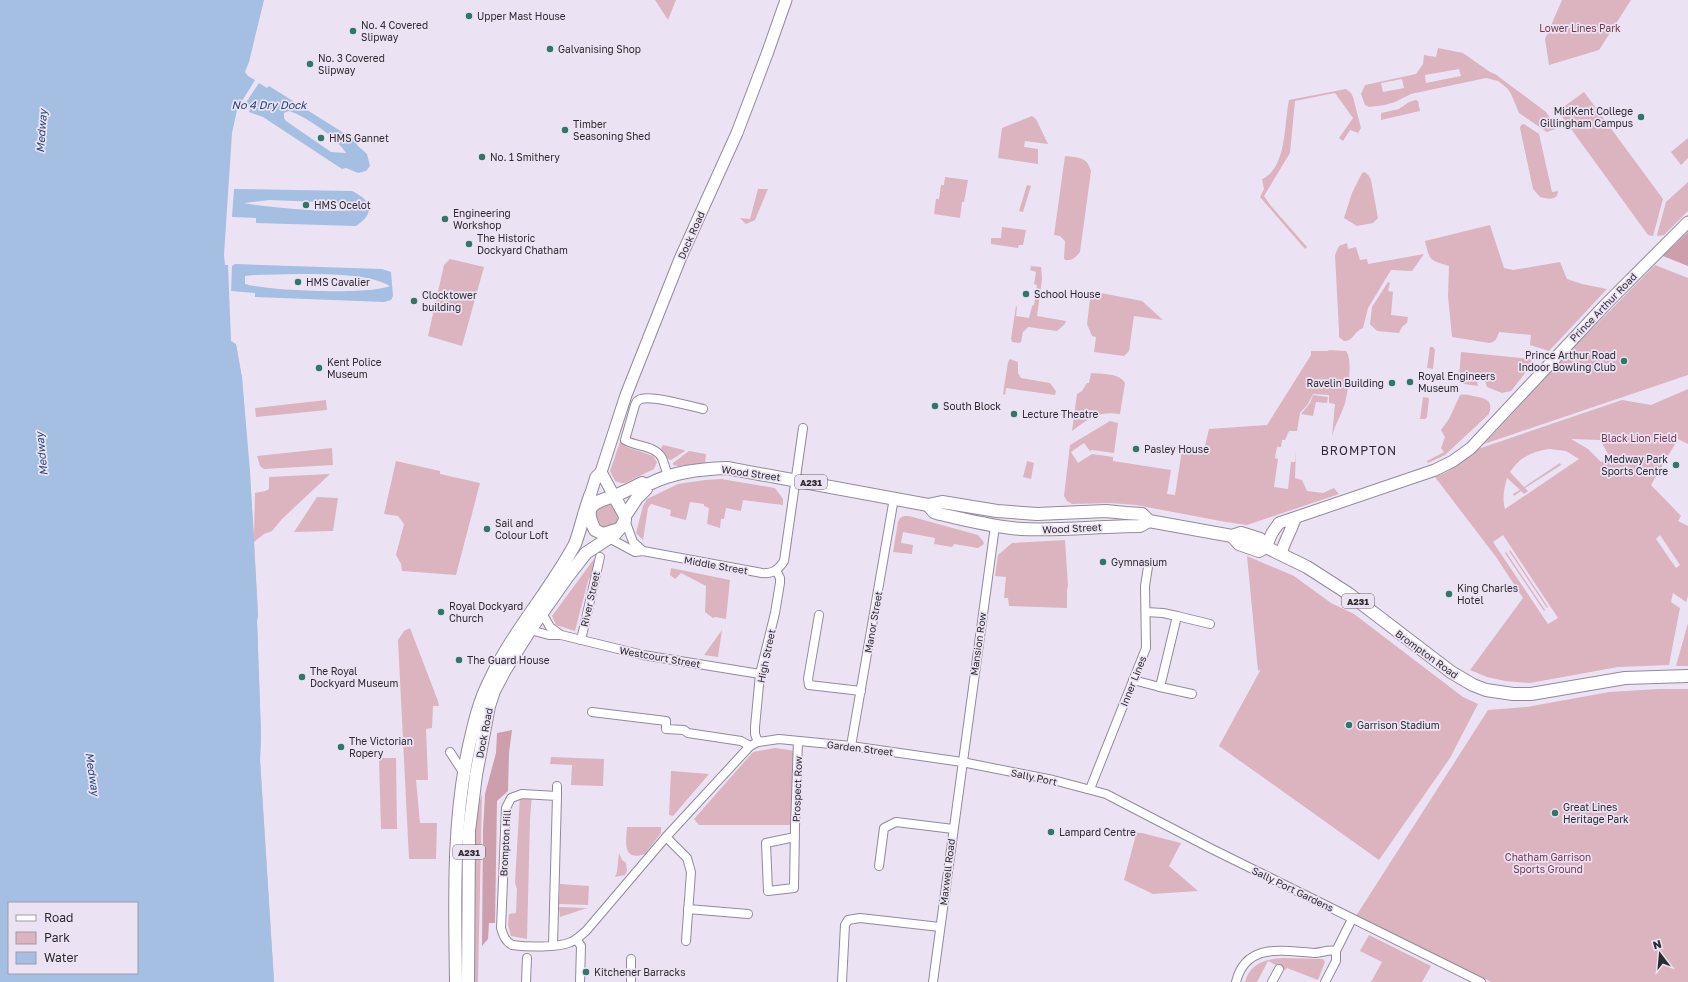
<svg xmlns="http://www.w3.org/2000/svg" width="1688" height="982" viewBox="0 0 1688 982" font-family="'Golos Text',sans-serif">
<rect width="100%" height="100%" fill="#ebe3f4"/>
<g fill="#dbb4bf" fill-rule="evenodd">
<path d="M655,0h21l-8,20z"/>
<path d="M1562,0h69l-32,50 -50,15 -4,-26z"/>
<path d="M1438,48l25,5 27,19 5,2 51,38 9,13v4l-8,3 -28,-19 -8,-19 -4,-6 -9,-7 -12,-3 -75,16 -16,8 -10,3 -16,2 -4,-2 -4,-11 4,-9 51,-11 7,-10 1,-9 12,2zM1459,69l2,7 -35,7 -1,-8zM1402,79l2,9 -21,4 -2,-9z"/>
<path d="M1346,89l5,4 2,4 8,31 -3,5 -8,-3 -7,11 -4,-3 14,-20 -18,-25 -40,8 -5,52 -26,43 7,10 36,41 -2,2 -45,-52 4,-8 -2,-10c25,-11 22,-55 27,-79z"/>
<path d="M1584,92l79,107 -10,37 -5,-1 -90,-124z"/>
<path d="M1416,100l2,1 2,10 -39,9v-7l18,-4 10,-7z"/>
<path d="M1032,116l4,3 12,25 -23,-3 -1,6 14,2v15l-40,-6 4,-30z"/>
<path d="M1524,124l15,10 13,58 6,-1c0,10 -11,8 -18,6l-7,-8 -13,-61 1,-3z"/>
<path d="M1688,138v20l-7,7 -10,-13z"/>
<path d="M1065,156c13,2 22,0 26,15l-11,81c-4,5 -8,9 -15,8l-1,-2 1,-17 -5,-5 -6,-1z"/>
<path d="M1365,172l4,4 2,4 7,38 -5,5 -16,3 -13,-8 8,-25 10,-20z"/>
<path d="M945,177l23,3 -4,22h-2l-2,16 -26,-4 2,-15h3l2,-14h3z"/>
<path d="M1688,182v29l-24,24 -6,1 -1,-1 9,-33z"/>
<path d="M1027,185l4,1 -8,26 -4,-1z"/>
<path d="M758,189h10l-13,31 -9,4 -6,-6 10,1z"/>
<path d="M1490,225l14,43 9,2 47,-8 7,17 15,5 25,5 -58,62 -19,-6 1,-10 -32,-3c-2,6 -3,10 -10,11l-37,-6 -4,-41 1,-30c-19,-6 -19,-4 -24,-25z"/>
<path d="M1002,227l24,3 -3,15h-4l-1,3 -27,-4v-6h10z"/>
<path d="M1347,243l1,6 8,-2 4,13 7,-1 1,5 56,-10 -12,17 -21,-1 -23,38 -5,20c-10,4 -9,13 -19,13l-5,-4v-6l-4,-76 4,-9z"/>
<path d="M450,259l34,8 -22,79 -34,-10 16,-71z"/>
<path d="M1655,265l33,13v97l-204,69 89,-96z"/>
<path d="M1031,266l10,1 1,12 -5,37 29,5 -1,3 -8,7 -29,-4 -5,5 -2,10 -2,1 -7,-1 -1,-3 5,-33 1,1 -1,9 13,2 3,-12 2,-1 3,-20 -3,-1 2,-12 -6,-2z"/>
<path d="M1388,282l2,1 -2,8 5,1 -2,23 17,2 -1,6 -5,4 -3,6 -22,-2 -7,-7 2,-17z"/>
<path d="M1091,291l51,10 21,19 -29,-4 -5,35 -5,5 -30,-4 2,-15 -4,-1 -5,-12z"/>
<path d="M236,344l6,34 12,157 1,-42 10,-2 4,-2v-12l61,-3 -48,45 -10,12 -8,3 -10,8 4,73 -1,6 4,114 -1,25 14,222h-8z"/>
<path d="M1430,347h3l2,3 -2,19 -6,-1z"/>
<path d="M1328,350l18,1c7,7 2,42 -1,52 -3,11 -10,21 -13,33l3,-32 -6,-1v-8l-16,-1 -5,10 -8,9 -3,18h-8l-4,9h-3l-1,7h-4l-2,11 3,1 -4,28 14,2 3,-27h4l1,-12 -1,28 7,2 5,11 16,2 11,-5 5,6 -92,31 -21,-3 -90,-17 -26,-2 -38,1 -5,-3 -3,-5 6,-51 40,-24 8,2 -4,30 -22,-3 -2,1 -6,-8 -13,9 7,11 14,-9 21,3v4l58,9 -4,24 8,1 7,-45 -13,-3v-2l35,5 5,-21 58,-4 44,-70v-4h18z"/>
<path d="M1461,352l69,7 3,4 -22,28 -9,2 -15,-6 -3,-9 -7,2 1,6 -14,-2 -4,-2 -1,-5z"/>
<path d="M1010,359l8,3v11l3,5 29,5 6,8 -1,4 -49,-7 -1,7 -2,-1 5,-32z"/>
<path d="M1091,373c10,1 29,0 34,10l-5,31c-22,-3 -30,4 -48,17l5,-37 5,-3 5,-8h2z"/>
<path d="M1688,389v55l-10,-5 -27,46 30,31 -3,5 10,5v70l-2,6 -13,-9 -2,9 9,6 -11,57 -51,2 -88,16 -25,-2 -18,-4 -17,-7 53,-72 -27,-41 -61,-80 12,-5 31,-23 144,-49 29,5zM1571,439l29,1 11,19 -6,4 -2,-2 -2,1 -13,-13zM1549,449l17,2 13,8 -74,50c-3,-11 -1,-20 2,-31l13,12 -7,4 1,2 7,-5 3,3 4,-3 -3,-3 36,-23 -1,-2 -36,24 -14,-15c9,-14 22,-21 39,-23zM1503,535l55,83 -10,6 -55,-82zM1660,535l20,30 -4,3 -20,-29z"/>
<path d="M1313,395l15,2 -1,6 -11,-1 -3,14 -12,-2 9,-11z"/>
<path d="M1460,395c5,-1 9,0 13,1 12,2 21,4 16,18l-44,41 -17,8 -1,-2 17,-9 -3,-4 4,-11 -4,-7 8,-11z"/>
<path d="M1423,397l6,1 -2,19 -2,2h-5z"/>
<path d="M326,400l1,10 -71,7 -1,-9z"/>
<path d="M620,442l7,5 26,9 4,6 -3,7 -29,14h-4l-6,-2 -5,-10z"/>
<path d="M663,445l21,5 1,1 -14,9 -3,-1 -7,-11z"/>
<path d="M332,448l1,17 -69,4 -4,-3 -3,-10z"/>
<path d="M689,451l17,3 -1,9 -26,3 -6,-1v-2z"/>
<path d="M396,461l44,10v3l40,9 -24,92 -54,-4 -1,-7 -5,-9 8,-31 -6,-8 -14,-2z"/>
<path d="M1027,461l7,2 -3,16 -8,-2z"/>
<path d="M721,479l54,9 8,11v6l-40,-5 -2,11 -15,-3 -2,11h-3l-1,9 -13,-4 2,-16 -5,-2v-2l-14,-2 -4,18 -16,-4 1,-6 -20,-6 -3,4 -5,32 -7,-7 7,-27 4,-7 31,-15 27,-4z"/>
<path d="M317,497l21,1 -5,33 -39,1z"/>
<path d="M608,503l4,1 8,13 -4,8 -13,3 -7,-5 -2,-12z"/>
<path d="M904,516h5l69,19 5,6 1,3 -6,4 -24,-4 -2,3 -18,-3 1,-6 -32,-6 -2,11 12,2 -1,9 -19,-2 5,-30 2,-4z"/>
<path d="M1065,540l3,45 -1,5v18l-58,-2 -1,-8h-4l2,-21 -11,-1 3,-21 14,-12z"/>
<path d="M1510,550l38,57 -1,1 -38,-57z"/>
<path d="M1506,552l39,58 -1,1 -39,-58z"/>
<path d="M1247,556l47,20 37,27 23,11 109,83 15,7 -28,54 -71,102 -160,-114 42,-77 -3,2z"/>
<path d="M600,557l-12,24 -13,50 -19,-6 -4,-9 3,-4 39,-53z"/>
<path d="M671,568l59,12 -4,39 -11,-2 -2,1 -8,-6 1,-26 -25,-13 -6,6 -5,-4z"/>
<path d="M1688,623v43h-12z"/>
<path d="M410,628l28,73 1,5h-6l-1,22 -6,1 2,51h-12l4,43h17l-1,36h-27l-11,-219 6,-9z"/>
<path d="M722,630l-4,27 -14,-2z"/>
<path d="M1659,689h29v293h-197l-135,-66 132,-206 39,-3 82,-15z"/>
<path d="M775,748l21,3 -2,74h-95l-5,-6 59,-67z"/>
<path d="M551,757l53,2 -1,27 -32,-1 1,-20 -22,-1z"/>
<path d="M379,758h17l1,71h-16z"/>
<path d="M671,771l38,3 -36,42 -4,-1z"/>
<path d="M482,794l-4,188h-5v-138l3,-31z"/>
<path d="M520,795h12l-2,24 -3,120 -16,-3 -3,-11 1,-11 7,-1 1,-24 -2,-6z"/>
<path d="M627,827h34v6l-16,21c-23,8 -19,-13 -18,-27z"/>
<path d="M1127,832l15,1 39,10 -12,23 29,25 -45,3 -29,-14 11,-42z"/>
<path d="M619,853l3,7 4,3 1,8 -2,4 -10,2 2,-5z"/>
<path d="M560,884l29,2 -1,19 -29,-1z"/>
<path d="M559,907l28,1 -27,9z"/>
<path d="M1369,935l62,31 -9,16h-51l11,-20 -22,-11z"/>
<path d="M1283,958l40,1 2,3 -7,18 -31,-12 -2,2 -17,-9 -11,21h-12c5,-19 21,-23 38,-24z"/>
</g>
<g fill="#cd9eab">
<path d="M1688,232v34l-25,-10z"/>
<path d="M512,730l-3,23 -1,38 -11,10 -2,122h-6l-1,16 -6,7 1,-116 2,-36 11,-41 1,-20z"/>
</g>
<g fill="#a5bfe2" fill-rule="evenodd">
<path d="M0,0h264l-15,62 -4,10 3,4 7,4 -13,21h-3l-7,32 -8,122 1,10h3l3,76 5,3 6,34 8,93 8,144 -1,6 4,114 -1,25 14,222h-274zM9,903h128v70h-128z"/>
<path d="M259,83l8,5 2,-2 89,56 -1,3 10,9 3,12 -4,5 -8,2 -12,-5 -4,1 -79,-52 -14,-5 1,-4 -5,-4zM289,111c18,6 47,26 57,42l-15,-1 -45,-31 -2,-3v-5z"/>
<path d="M234,189l118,2c21,10 23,22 4,35l-100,-3v-5l-24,-1zM270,200l72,3 16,5c-11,7 -97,-1 -114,-5z"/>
<path d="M235,264l147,5 9,3 2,24 -2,4 -7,2 -129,-5v-4l-24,-2 1,-25zM297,274c27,1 68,-2 93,12 -20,9 -123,5 -145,-2v-8l9,-1z"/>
</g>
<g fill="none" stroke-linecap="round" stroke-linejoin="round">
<g stroke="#928a9a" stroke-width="10">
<g id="street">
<path d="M668,476c-2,-6 -4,-13 -6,-18 -7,-13 -26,-11 -37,-18l10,-35c1,-3 2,-5 6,-6 12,-4 48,7 62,10"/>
<path d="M625,520l8,22 10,9"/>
<path d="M609,538l26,14 8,-1 119,22c11,1 16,-3 22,-12l19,-133"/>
<path d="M542,613l8,14 11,8"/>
<path d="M819,615l-11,64 1,6 52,6"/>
<path d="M1177,616l33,8"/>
<path d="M530,630l19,5h12l82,20 117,19"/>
<path d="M581,640l19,-83"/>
<path d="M1133,680l27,7 17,-71 -14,-3 -17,-1"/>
<path d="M1160,687l32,7"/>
<path d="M592,712l74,9v8l18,1 4,3 53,8 9,5"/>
<path d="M758,742l-3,-8v-7l5,-53 15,-61 5,-30v-5l-4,-8"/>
<path d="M851,746l43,-248"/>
<path d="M450,752l13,20 3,1"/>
<path d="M1090,789l56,-141 -1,-62 3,-19"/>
<path d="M557,796v-10"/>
<path d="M666,837l21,21 4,14 -5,69"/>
<path d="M795,837l-29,6 2,48 26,-3 1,-61 3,-86"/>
<path d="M879,866l5,-38 12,-6 57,7"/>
<path d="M688,909l60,5"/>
<path d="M576,939l5,7 -1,36"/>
<path d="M553,945l4,-149 -35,-2 -11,4 -5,10 -5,120c2,7 4,13 11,17 15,2 45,3 59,-3 6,-2 10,-7 15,-11l80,-94 84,-91 8,-4 21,-3 72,7 111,16 91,18 53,14 104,54 271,134"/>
<path d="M526,982l1,-24"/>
<path d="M631,982v-23"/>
<path d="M842,982l3,-57 3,-5 12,-2 80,9"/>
<path d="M933,982l62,-456"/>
<path d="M1236,982c10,-40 47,-31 78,-29 7,0 15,-4 22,-2"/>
<path d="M1272,982l7,-13"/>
<path d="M1325,982l11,-21v-10l16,-32"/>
</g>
</g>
<g stroke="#928a9a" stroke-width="13">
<g id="secondary">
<path d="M601,472l13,24"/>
<path d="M590,496l6,-19 5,-5 25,-77 54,-136 57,-126 30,-79 19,-54"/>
<path d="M1266,547l6,-14 7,-10 156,-53 18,-9 18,-13 134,-143 83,-83"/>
<path d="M1281,554c3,-12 10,-23 14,-35"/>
</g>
</g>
<g stroke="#928a9a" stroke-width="14">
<g id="primary">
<path d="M928,505l6,7 6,2c27,6 53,13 81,15 40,2 79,-3 119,-3l9,-5"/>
<path d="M625,516l12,-18 9,-9 1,-4c25,-13 52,-16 80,-17l201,37 14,-3 55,9 40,3 69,-3 20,2 16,1 7,7 83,15 9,-3 19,6 6,8 41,20 42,27 102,78 22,13 13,5 27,4h18l94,-16 63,-2"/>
<path d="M616,530l-13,4 -8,-4c-14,-27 2,-28 22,-35 9,-4 17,-8 25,-12l5,2"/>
<path d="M1232,536l7,8 20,7 7,-4"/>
<path d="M456,982c-1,-79 -4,-158 13,-236 5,-22 10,-45 21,-66 23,-49 60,-89 85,-136 6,-16 9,-32 15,-48"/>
<path d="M468,982l1,-151 7,-56 13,-69 5,-15 11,-21 25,-40 38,-54 18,-23 29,-19 6,-7 4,-7v-4l-11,-20"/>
</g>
</g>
<use href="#street" stroke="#fff" stroke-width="8"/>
<use href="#secondary" stroke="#fff" stroke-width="11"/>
<use href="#primary" stroke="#fff" stroke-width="12"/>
</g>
<g fill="#337668" stroke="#ebe3f4" stroke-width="1.5">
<circle cx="469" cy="16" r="4"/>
<circle cx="353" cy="31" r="4"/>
<circle cx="550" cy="49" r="4"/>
<circle cx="310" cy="64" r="4"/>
<circle cx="1641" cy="117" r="4"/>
<circle cx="565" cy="130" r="4"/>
<circle cx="321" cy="138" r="4"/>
<circle cx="482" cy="157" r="4"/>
<circle cx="306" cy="205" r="4"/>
<circle cx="445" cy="219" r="4"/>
<circle cx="469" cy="244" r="4"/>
<circle cx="298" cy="282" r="4"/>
<circle cx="1026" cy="294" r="4"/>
<circle cx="414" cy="301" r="4"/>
<circle cx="1624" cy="361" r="4"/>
<circle cx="319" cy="368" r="4"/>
<circle cx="1410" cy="382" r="4"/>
<circle cx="1392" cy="383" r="4"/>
<circle cx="935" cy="406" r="4"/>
<circle cx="1014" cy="414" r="4"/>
<circle cx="1136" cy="449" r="4"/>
<circle cx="1676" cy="465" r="4"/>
<circle cx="487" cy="529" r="4"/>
<circle cx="1103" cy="562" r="4"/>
<circle cx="1449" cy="594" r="4"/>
<circle cx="441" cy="612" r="4"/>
<circle cx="459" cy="660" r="4"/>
<circle cx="302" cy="677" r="4"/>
<circle cx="1349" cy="725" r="4"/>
<circle cx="341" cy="747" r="4"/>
<circle cx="1555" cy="813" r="4"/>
<circle cx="1051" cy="832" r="4"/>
<circle cx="586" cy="972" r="4"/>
</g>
<g text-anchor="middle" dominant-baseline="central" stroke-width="3.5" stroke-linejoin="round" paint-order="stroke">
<g fill="#ebe3f4" stroke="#66626c" stroke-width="1">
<rect x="795" y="475" width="32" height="14" rx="3"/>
<rect x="1342" y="594" width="32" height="14" rx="3"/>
<rect x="453" y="845" width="32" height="14" rx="3"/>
</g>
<g font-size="9" font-weight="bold" fill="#2d2a31">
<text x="811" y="482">A231</text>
<text x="1358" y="601">A231</text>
<text x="469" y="852">A231</text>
</g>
<g font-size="10" fill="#2d2a31" stroke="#ebe3f4" text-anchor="start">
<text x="477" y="16">Upper Mast House</text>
<text x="361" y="25">No. 4 Covered<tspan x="361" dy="12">Slipway</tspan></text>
<text x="558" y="49">Galvanising Shop</text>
<text x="318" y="58">No. 3 Covered<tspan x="318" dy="12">Slipway</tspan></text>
<text x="1633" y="111" text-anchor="end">MidKent College<tspan x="1633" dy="12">Gillingham Campus</tspan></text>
<text x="573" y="124">Timber<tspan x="573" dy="12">Seasoning Shed</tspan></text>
<text x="329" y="138">HMS Gannet</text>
<text x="490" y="157">No. 1 Smithery</text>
<text x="314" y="205">HMS Ocelot</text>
<text x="453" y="213">Engineering<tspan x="453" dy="12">Workshop</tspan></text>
<text x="477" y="238">The Historic<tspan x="477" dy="12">Dockyard Chatham</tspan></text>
<text x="306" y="282">HMS Cavalier</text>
<text x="1034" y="294">School House</text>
<text x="422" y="295">Clocktower<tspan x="422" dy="12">building</tspan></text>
<text x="1616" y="355" text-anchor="end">Prince Arthur Road<tspan x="1616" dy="12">Indoor Bowling Club</tspan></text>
<text x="327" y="362">Kent Police<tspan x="327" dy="12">Museum</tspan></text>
<text x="1418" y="376">Royal Engineers<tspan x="1418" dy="12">Museum</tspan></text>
<text x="1384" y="383" text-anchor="end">Ravelin Building</text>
<text x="943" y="406">South Block</text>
<text x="1022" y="414">Lecture Theatre</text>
<text x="1144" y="449">Pasley House</text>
<text x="1668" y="459" text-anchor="end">Medway Park<tspan x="1668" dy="12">Sports Centre</tspan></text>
<text x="495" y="523">Sail and<tspan x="495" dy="12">Colour Loft</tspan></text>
<text x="1111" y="562">Gymnasium</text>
<text x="1457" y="588">King Charles<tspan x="1457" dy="12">Hotel</tspan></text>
<text x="449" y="606">Royal Dockyard<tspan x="449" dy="12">Church</tspan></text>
<text x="467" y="660">The Guard House</text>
<text x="310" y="671">The Royal<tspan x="310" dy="12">Dockyard Museum</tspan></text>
<text x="1357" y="725">Garrison Stadium</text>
<text x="349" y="741">The Victorian<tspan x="349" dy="12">Ropery</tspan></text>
<text x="1563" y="807">Great Lines<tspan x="1563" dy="12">Heritage Park</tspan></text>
<text x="1059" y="832">Lampard Centre</text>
<text x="594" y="972">Kitchener Barracks</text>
</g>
<g font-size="10" fill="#75384d" stroke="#ebe3f4">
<text x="1580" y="28">Lower Lines Park</text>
<text x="1639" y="438">Black Lion Field</text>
<text x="1548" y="857">Chatham Garrison<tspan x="1548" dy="12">Sports Ground</tspan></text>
</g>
<g font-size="10" fill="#2d2a31" stroke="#ebe3f4">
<text transform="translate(691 235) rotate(-66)">Dock Road</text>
<text transform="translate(1603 307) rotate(-46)">Prince Arthur Road</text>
<text transform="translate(751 473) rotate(8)">Wood Street</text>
<text transform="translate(1072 528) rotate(-3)">Wood Street</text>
<text transform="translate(716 565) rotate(10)">Middle Street</text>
<text transform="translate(590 599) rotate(-77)">River Street</text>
<text transform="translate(873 622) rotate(-80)">Manor Street</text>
<text transform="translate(978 644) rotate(-82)">Mansion Row</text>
<text transform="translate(1427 654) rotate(36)">Brompton Road</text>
<text transform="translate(766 656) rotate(-78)">High Street</text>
<text transform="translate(660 657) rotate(10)">Westcourt Street</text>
<text transform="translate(1133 681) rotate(-68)">Inner Lines</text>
<text transform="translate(484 733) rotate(-79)">Dock Road</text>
<text transform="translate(860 748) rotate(7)">Garden Street</text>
<text transform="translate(1034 777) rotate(12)">Sally Port</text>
<text transform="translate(797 789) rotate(-88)">Prospect Row</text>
<text transform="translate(505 843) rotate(-87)">Brompton Hill</text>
<text transform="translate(947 872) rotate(-83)">Maxwell Road</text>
<text transform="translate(1293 889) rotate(26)">Sally Port Gardens</text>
</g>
<g font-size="11" font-style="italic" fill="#244775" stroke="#ebe3f4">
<text x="269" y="104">No 4 Dry Dock</text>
<text transform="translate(41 131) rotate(-86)">Medway</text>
<text transform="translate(41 454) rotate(-96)">Medway</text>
<text transform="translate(93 774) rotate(82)">Medway</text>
</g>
<g font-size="12" letter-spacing="1" fill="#302a37" stroke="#ebe3f4">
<text x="1359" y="450">BROMPTON</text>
</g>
</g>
<rect x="8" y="902" width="130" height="72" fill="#ebe3f4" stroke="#9f99a6"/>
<rect x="16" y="915" width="20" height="6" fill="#ffffff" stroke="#9f99a6"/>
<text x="44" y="922" font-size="12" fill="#2d2a31">Road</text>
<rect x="16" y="932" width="20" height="12" fill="#dbb4bf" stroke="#9f99a6"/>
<text x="44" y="942" font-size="12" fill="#2d2a31">Park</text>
<rect x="16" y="952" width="20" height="12" fill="#a5bfe2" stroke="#9f99a6"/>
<text x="44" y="962" font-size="12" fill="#2d2a31">Water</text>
<g transform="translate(1660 954) rotate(344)" stroke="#ebe3f4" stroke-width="3" paint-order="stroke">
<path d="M0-3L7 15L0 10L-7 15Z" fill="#2d2a31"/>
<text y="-6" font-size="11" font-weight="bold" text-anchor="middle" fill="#2d2a31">N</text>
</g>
</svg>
